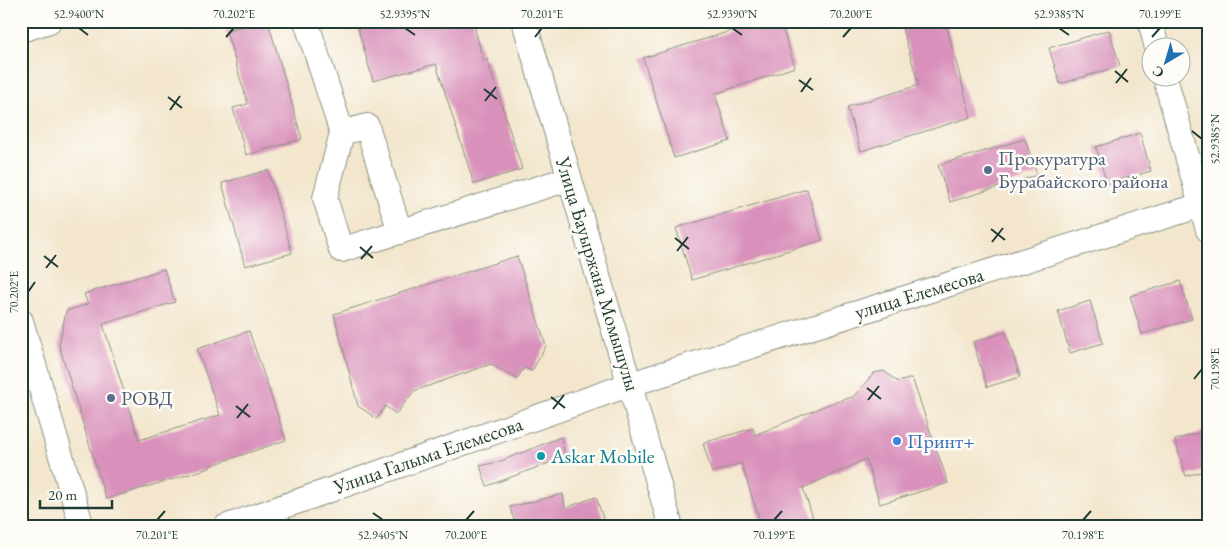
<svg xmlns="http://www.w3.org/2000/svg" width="1229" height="548" viewBox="0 0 1229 548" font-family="'EB Garamond',serif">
<rect width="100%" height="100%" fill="#fdfcf7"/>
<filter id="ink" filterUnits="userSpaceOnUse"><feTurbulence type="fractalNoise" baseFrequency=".02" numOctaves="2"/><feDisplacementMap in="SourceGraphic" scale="10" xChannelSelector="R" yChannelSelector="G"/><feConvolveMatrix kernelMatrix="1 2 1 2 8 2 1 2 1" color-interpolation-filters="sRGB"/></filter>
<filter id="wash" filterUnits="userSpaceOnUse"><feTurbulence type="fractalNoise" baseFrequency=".0096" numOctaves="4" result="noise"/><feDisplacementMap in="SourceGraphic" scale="20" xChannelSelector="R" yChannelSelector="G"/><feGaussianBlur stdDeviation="1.12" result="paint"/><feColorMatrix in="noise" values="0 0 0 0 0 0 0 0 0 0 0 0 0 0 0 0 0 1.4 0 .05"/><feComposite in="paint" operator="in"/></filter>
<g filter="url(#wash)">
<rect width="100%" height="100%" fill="#f3e6cd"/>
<g id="blocks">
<g fill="#d991bb">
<path d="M258,21h10l34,118 -56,16 -13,-47 15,-4 -22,-73z"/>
<path d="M356,21h117l10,39 4,-1 35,110 -48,15 -38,-120 -63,17z"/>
<path d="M727,21h53l15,46 -80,27 15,47 -56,17 -31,-100 88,-27z"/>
<path d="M900,21h45l26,96 -110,34 -14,-44 72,-22z"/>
<path d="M1109,30l11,36 -60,18 -11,-36z"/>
<path d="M1140,133l11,38 -44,13 -11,-37z"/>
<path d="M1025,139l12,36 -87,27 -12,-37z"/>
<path d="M268,170l24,83 -47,13 -23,-83z"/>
<path d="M807,189l15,51 -130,40 -16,-52z"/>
<path d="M517,256l29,90 -14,25 -8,-3 -7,11 -26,-15 -77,27 -18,23 -11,-8 -8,13 -19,-13 -24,-92z"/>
<path d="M164,269l11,33 -72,22 36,116 81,-25 -23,-66 52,-18 37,109 -77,26 1,2 -104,31 -47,-154 7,-34 22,-7 -4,-10z"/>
<path d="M1180,281l12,38 -50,15 -12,-38z"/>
<path d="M1090,301l13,42 -33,10 -12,-42z"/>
<path d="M1006,332l14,45 -33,10 -14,-45z"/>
<path d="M884,371l14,11 14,-4 36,105 -68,21 -14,-45 -63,29 13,39h-54l-21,-64 -29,10 -9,-30 50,-15 2,7 74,-31 24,-7 21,-24z"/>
<path d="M1208,430v40l-22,6 -11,-36z"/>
<path d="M561,437l4,20 -78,29 -7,-20 21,-5z"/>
<path d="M563,494l2,14 31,-11 10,30h-90l-6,-20z"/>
</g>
</g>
</g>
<g filter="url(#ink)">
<use href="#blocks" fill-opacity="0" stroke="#899280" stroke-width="1"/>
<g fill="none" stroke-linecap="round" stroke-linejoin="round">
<g stroke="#899280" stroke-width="26">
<g id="minor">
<path d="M306,21l36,112 -17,65 16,52 227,-71"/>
<path d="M524,21l147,506"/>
<path d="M1150,21l7,27"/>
<path d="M21,30l28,-9"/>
<path d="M1165,78l43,152"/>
<path d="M342,133l25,-7 33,106"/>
<path d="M21,321l61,206"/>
<path d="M225,527l406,-143 577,-181"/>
</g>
</g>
<use href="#minor" stroke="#fff" stroke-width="24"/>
</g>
</g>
<path fill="none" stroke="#1f3d34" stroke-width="2" d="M79,28l9,7M405,28l10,7M732,28l10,7M1059,28l10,7M226,37l8,-9M535,37l7,-9M843,37l8,-9M1152,37l8,-9M1115,71l13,11M799,80l14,10M1116,83l11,-14M484,89l13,10M801,92l10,-14M168,97l14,11M485,101l11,-14M170,110l10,-14M1192,131l10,8M991,229l14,11M675,238l14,11M992,242l11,-14M360,247l13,11M677,251l11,-14M44,256l14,11M361,259l11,-13M46,268l10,-13M28,292l7,-10M1194,379l8,-10M867,388l14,11M551,397l14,11M868,400l11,-14M236,406l14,11M553,409l11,-14M237,418l11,-14M373,513l10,7M157,520l8,-9M466,520l8,-9M774,520l8,-9M1083,520l8,-9"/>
<g fill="#5c6f8a" stroke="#fdfcf7" stroke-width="2">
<circle cx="988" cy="170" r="5"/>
<circle cx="111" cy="398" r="5"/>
</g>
<circle fill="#3f7fe0" stroke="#fdfcf7" stroke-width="2" cx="897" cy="441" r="5"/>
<circle fill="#0f9aa8" stroke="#fdfcf7" stroke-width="2" cx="541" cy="456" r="5"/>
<g text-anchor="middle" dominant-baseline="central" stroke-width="5" stroke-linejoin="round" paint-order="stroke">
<g font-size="20" fill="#4e5e75" stroke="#fdfcf7" text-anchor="start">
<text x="998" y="158">Прокуратура<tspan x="998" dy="23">Бурабайского района</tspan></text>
<text x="121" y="398">РОВД</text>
</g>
<g font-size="20" fill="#1f3d34" stroke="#fdfcf7">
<text transform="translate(598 274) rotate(73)">Улица Бауыржана Момышулы</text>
<text transform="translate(919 293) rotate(-17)">улица Елемесова</text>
<text transform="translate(428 455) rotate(-19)">Улица Галыма Елемесова</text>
</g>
<g font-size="20" fill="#366cbe" stroke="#fdfcf7" text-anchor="start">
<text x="907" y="441">Принт+</text>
</g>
<g font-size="20" fill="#0d838f" stroke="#fdfcf7" text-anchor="start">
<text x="551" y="456">Askar Mobile</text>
</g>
</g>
<rect width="1229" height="548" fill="none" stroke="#fdfcf7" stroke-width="55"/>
<g transform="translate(1166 62) rotate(218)"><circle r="24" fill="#fdfcf7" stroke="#a4b0a9"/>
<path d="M0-4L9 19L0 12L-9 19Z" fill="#1f6fb2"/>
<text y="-8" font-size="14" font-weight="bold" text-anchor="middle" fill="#1f3d34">С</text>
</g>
<path d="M40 500v8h72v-8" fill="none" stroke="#1f3d34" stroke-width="2.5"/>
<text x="48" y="500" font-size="15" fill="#1f3d34" stroke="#fdfcf7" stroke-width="4" paint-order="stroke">20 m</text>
<rect x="28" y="28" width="1174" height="492" fill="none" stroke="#1f3d34" stroke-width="2"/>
<g font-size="12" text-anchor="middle" fill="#1f3d34">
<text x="79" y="18">52.9400°N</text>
<text x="234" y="18">70.202°E</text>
<text x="405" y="18">52.9395°N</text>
<text x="542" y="18">70.201°E</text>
<text x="732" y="18">52.9390°N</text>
<text x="851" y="18">70.200°E</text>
<text x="1059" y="18">52.9385°N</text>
<text x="1160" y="18">70.199°E</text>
<text transform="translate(1215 139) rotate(-90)" y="4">52.9385°N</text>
<text transform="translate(14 292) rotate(-90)" y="4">70.202°E</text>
<text transform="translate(1215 369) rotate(-90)" y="4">70.198°E</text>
<text x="157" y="539">70.201°E</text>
<text x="383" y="539">52.9405°N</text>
<text x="466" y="539">70.200°E</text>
<text x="774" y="539">70.199°E</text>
<text x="1083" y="539">70.198°E</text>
</g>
</svg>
